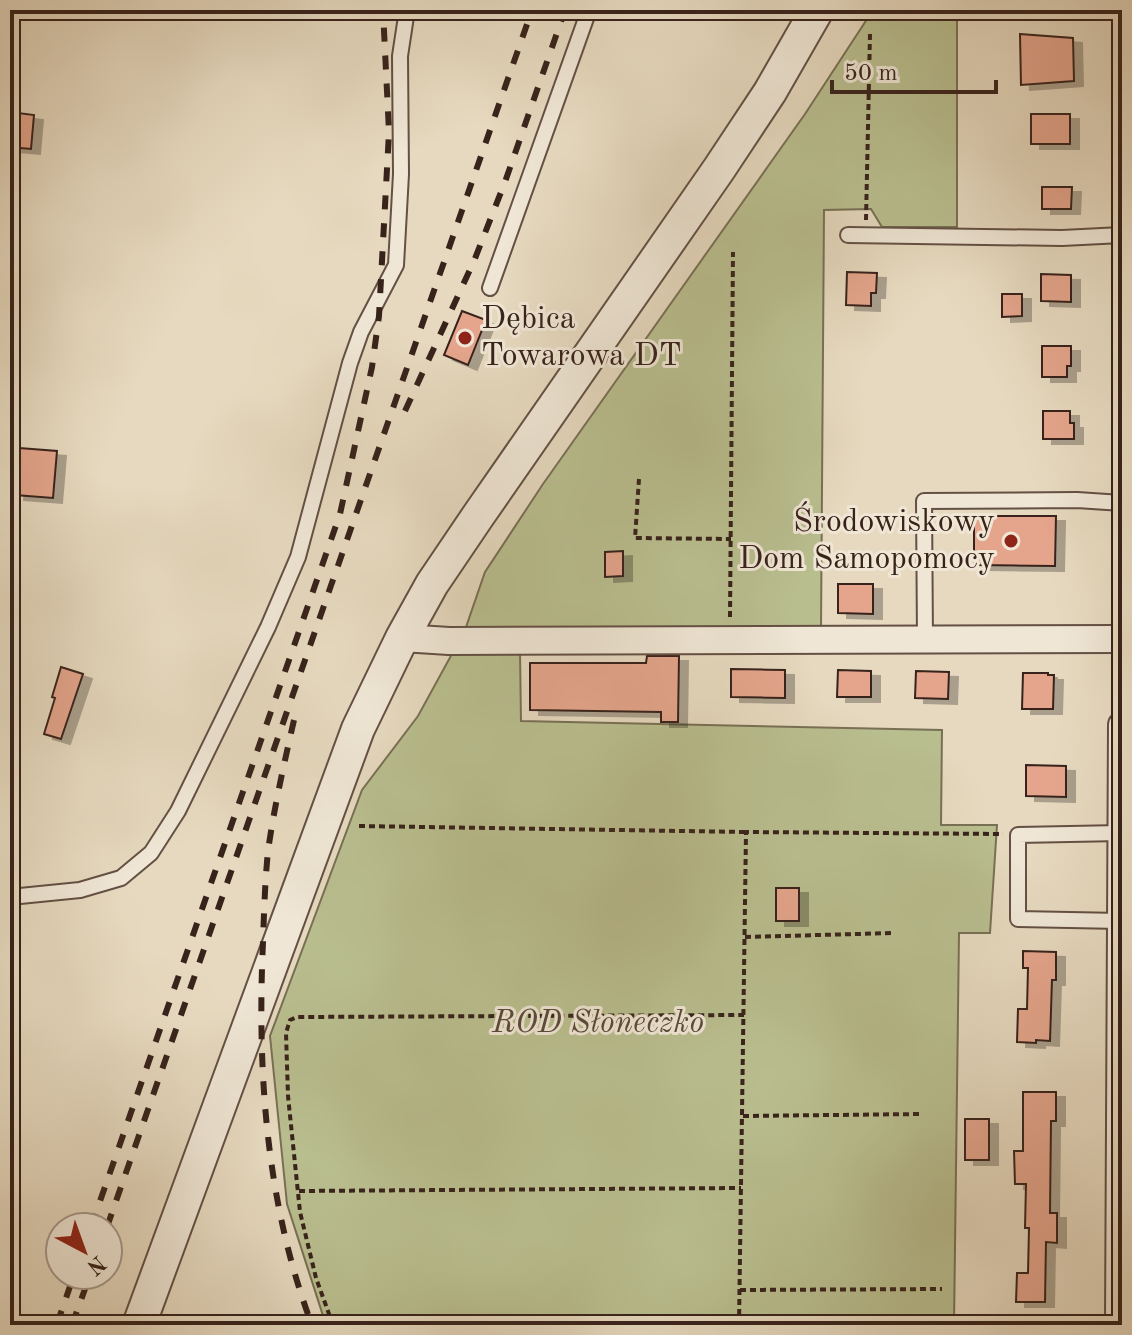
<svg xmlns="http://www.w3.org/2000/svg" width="1132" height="1335" viewBox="0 0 1132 1335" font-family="'Old Standard TT',serif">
<defs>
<filter id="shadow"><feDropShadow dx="9" dy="5" stdDeviation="0" flood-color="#0004"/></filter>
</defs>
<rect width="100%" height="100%" fill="#e6d9bf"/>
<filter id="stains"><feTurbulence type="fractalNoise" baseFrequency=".0025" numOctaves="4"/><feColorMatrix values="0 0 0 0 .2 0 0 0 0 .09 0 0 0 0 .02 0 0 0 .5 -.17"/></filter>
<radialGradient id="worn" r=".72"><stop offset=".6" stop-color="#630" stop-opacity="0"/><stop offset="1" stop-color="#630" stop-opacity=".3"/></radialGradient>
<g fill="#b9be8f" stroke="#787055" stroke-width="2">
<path d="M873,10h84v217h-75l-11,-18 -47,1 -3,418 -356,2 20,-58 58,-88 262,-370z"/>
<path d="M453,652h67l1,69 421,9 -1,95h56l-7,108h-31l-5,392h-628l-39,-121 -17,-168 92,-246 56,-74z"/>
</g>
<g fill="#e4a58c" stroke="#38231b" stroke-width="2" filter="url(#shadow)">
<path d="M1020,34l53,4 1,43 -53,4z"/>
<path d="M10,112l24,3 -3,34 -21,-2z"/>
<rect x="1031" y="114" width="39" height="30"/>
<path d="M1042,187h30l-1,22h-29z"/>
<path d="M847,272l30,1 -1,20h-5v13l-25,-1z"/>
<path d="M1041,274l30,1v27l-30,-1z"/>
<path d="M1002,294h20v22l-20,1z"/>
<path d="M462,311l24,9 -18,45 -24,-10z"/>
<path d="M1042,346h29v20h-4v11h-25z"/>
<path d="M1043,411h27v12h4v16h-31z"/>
<path d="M19,448l38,3 -4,47 -38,-3z"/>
<path d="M974,516h82l-1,50 -81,-1z"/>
<path d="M623,551v25l-18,1v-25z"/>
<path d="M838,584h35v30l-35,-1z"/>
<path d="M647,656h32l-1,66h-17v-10l-131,-2v-47h116z"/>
<path d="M61,667l22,7 -22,65 -17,-5 11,-36 -3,-1z"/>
<path d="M731,669l54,1v28l-54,-1z"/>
<path d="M838,670l33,1v26h-34z"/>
<path d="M916,671l33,1 -1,27 -33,-1z"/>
<path d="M1023,673h25v2h6l-1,34h-31z"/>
<path d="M1026,765l40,1v31l-40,-1z"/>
<rect x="776" y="888" width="23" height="33"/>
<path d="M1023,951l33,1v28h-4l-2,61 -14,-1v3l-19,-1 1,-33h9l1,-41h-5z"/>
<path d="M1023,1092h33v29h-5l-1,92h7v30l-11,-1 -1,60h-29l1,-29h11l1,-45h-4l1,-44h-11l-1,-33h9z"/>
<rect x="965" y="1119" width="24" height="41"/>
</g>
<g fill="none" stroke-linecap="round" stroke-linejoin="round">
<g stroke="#645044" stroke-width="18">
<g id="service">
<path d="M848,235l214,3 60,-3"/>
<path d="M490,288l99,-278"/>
<path d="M925,639l-1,-138 153,-1 45,3"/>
<path d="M10,897l70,-7 41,-12 30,-25 27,-42 90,-184 30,-70 52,-194 11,-31 35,-67 5,-91 -1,-118 7,-46"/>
<path d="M1121,921l-103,-2v-84l103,-2"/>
</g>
</g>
<g stroke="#645044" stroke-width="30">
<g id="minor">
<path d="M402,638l47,3 673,-2"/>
<path d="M1119,1325l3,-600"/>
</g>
</g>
<g stroke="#645044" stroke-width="36">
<path id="tertiary" d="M139,1325l219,-596 44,-91 30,-54 46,-68 241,-347 51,-77 47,-82"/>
</g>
<g stroke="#38231b" stroke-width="4" stroke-dasharray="6 4" stroke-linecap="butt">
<path d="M866,220l4,-186"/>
<path d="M639,479l-4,59 96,1"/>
<path d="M730,617l3,-365"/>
<path d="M359,826l387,6"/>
<path d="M745,937l149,-4"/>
<path d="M743,1116l178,-2"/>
<path d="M299,1191l442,-3"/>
<path d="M740,1290l202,-1"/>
<path d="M333,1325l-17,-47 -16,-66 -12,-116 -2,-63 4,-13 7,-3 447,-2"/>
<path d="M739,1325l7,-493 257,2"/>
</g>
<use href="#service" stroke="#efe6d5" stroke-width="14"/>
<use href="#minor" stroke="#efe6d5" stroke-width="26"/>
<use href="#tertiary" stroke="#efe6d5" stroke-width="32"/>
<g stroke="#38231b" stroke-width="6" stroke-dasharray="14 14" stroke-linecap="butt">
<path d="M405,411l69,-150 31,-79 60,-172"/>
<path d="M294,720c-10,44 -20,88 -26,131 -3,30 -4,61 -5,91 -6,129 3,262 49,383"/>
<path d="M91,1227l249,-713 32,-147 7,-51 10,-184 -6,-122"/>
<path d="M107,1227l425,-1217"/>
<path d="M57,1324l17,-49"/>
<path d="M72,1325l18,-50"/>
</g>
</g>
<g fill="#8f2418" stroke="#efe6d5" stroke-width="3">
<circle cx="465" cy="338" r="8"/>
<circle cx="1011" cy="541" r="8"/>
</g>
<g text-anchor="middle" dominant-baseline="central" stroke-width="6" stroke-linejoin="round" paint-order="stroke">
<g font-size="32" fill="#38231b" stroke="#efe6d5" text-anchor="start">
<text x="481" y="320">Dębica<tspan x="481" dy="37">Towarowa DT</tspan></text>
<text x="995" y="523" text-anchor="end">Środowiskowy<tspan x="995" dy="37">Dom Samopomocy</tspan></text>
</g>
<g font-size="32" font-style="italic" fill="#584a38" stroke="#efe6d5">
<text x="598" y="1024">ROD Słoneczko</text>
</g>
</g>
<rect width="1132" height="1335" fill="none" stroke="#e6d9bf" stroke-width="40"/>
<rect x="12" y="12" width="1108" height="1311" fill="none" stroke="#38231b" stroke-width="4"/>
<rect x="20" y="20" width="1092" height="1295" fill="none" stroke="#38231b" stroke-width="2"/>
<g transform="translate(84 1251) rotate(139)"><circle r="38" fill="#efe6d5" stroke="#a6988b" stroke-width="2"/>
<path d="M0-6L14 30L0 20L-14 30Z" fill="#8f2418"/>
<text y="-12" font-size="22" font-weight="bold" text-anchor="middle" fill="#38231b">N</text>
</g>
<path d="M832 80v12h164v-12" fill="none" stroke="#38231b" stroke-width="4"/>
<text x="844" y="80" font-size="24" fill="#38231b" stroke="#efe6d5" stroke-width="6" paint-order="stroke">50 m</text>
<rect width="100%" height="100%" filter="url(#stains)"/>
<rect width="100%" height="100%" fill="url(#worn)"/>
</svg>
